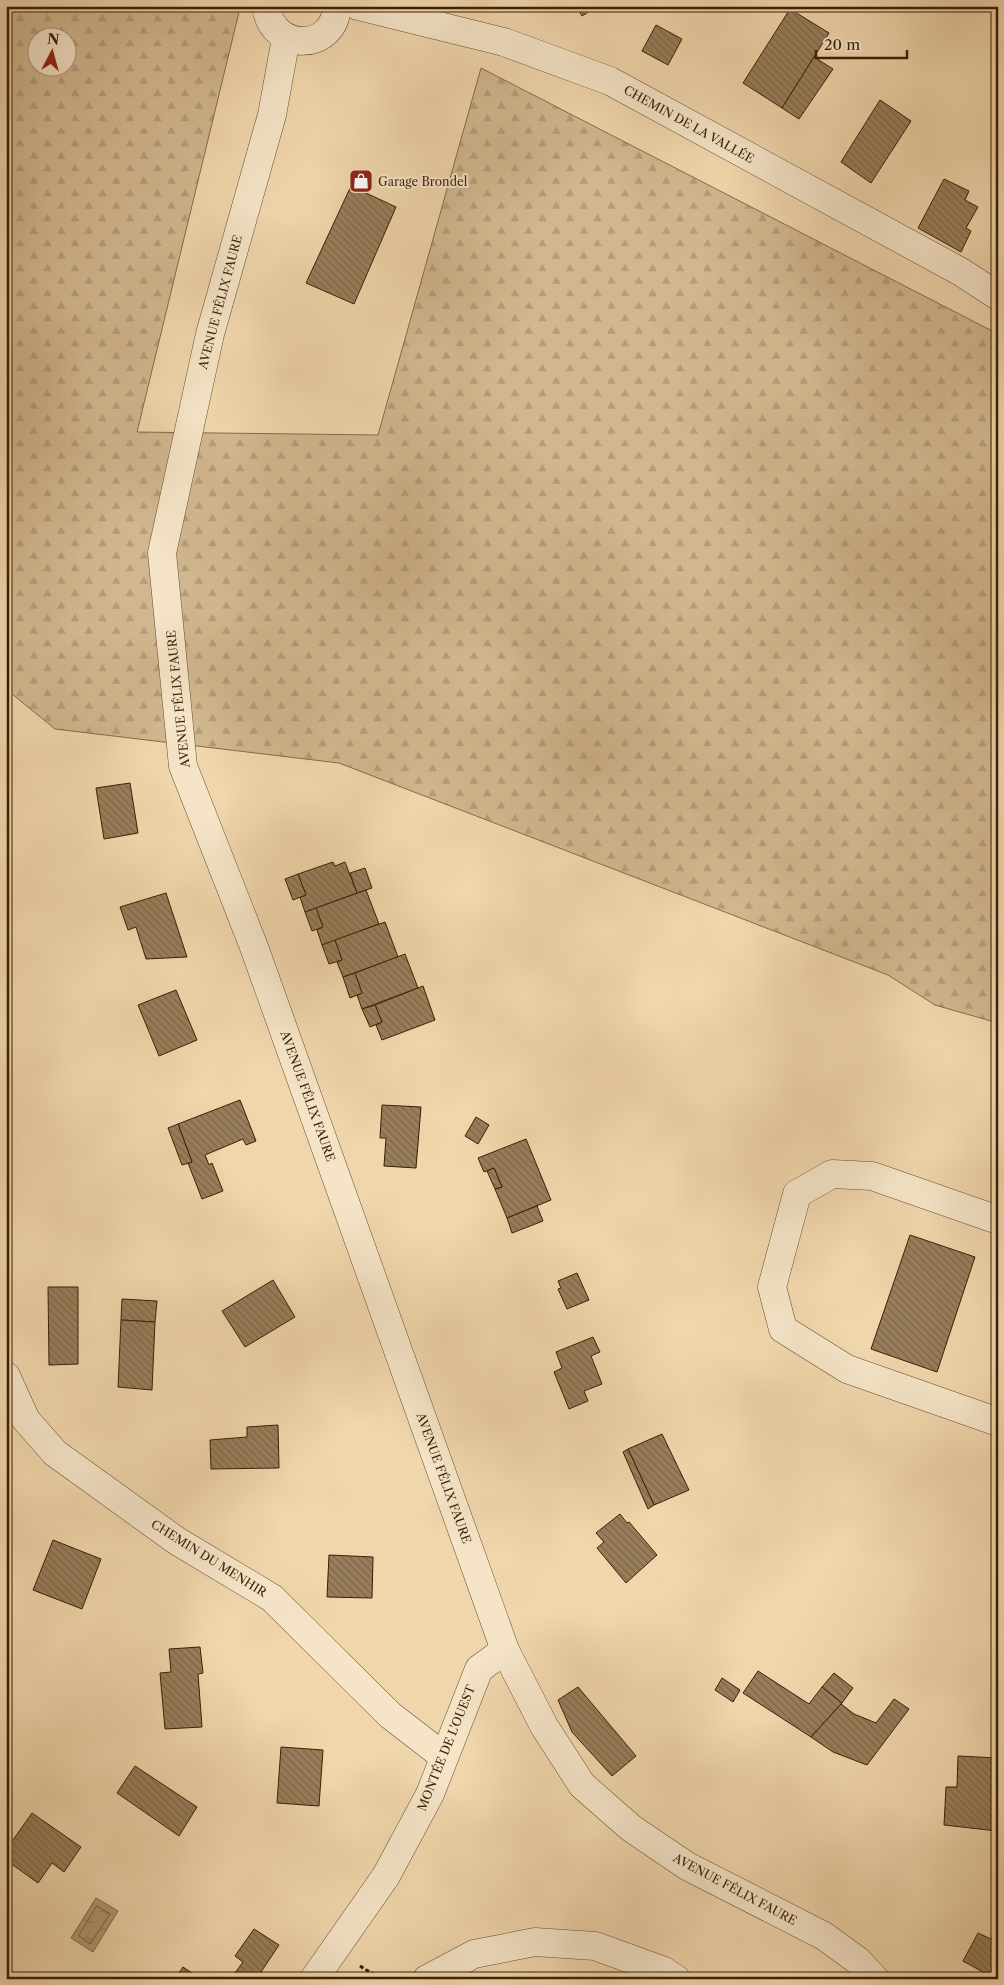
<svg xmlns="http://www.w3.org/2000/svg" width="1004" height="1985" viewBox="0 0 1004 1985" font-family="'Libre Caslon Text',serif">
<defs>
<pattern id="forest-firs" width="22" height="20" patternUnits="userSpaceOnUse" patternTransform="scale(1.25)"><rect width="22" height="20" fill="#d1b78f"/><path d="M5 1l3.5 6h-7zM16 11l3.5 6h-7z" fill="#b49d7a"/></pattern>
<pattern id="water-ripples" width="26" height="14" patternUnits="userSpaceOnUse" patternTransform="scale(1.25)"><rect width="26" height="14" fill="#b29872"/><path d="M2 4q2-2 4 0t4 0M15 11q2-2 4 0t4 0" fill="none" stroke="#927b5b"/></pattern>
<pattern id="building-back-hatch" width="6" height="6" patternUnits="userSpaceOnUse" patternTransform="scale(1.25)"><rect width="6" height="6" fill="#987e5b"/><path d="M-1 5l2 2M0 0l6 6M5-1l2 2" fill="none" stroke="#7d6749"/></pattern>
</defs>
<rect width="100%" height="100%" fill="#f0d6ab"/>
<filter id="stains"><feTurbulence type="fractalNoise" baseFrequency=".004" numOctaves="4"/><feColorMatrix values="0 0 0 0 .2 0 0 0 0 .09 0 0 0 0 .02 0 0 0 .5 -.17"/></filter>
<radialGradient id="worn" r=".72"><stop offset=".6" stop-color="#630" stop-opacity="0"/><stop offset="1" stop-color="#630" stop-opacity=".3"/></radialGradient>
<g fill="url(#forest-firs)" stroke="#856b4a" fill-rule="evenodd">
<path d="M6,6h225l9,2 -103,424 241,3 103,-367 517,266v689l-63,-18 -47,-30 -549,-212 -284,-34 -49,-40zM38,38h30v30h-30z"/>
<path d="M529,1973l78,6h-98z"/>
</g>
<path fill="url(#water-ripples)" stroke="#826846" d="M96,1898l22,13 -25,41 -22,-14z"/>
<g fill="none" stroke-linecap="round" stroke-linejoin="round">
<path stroke="#765c3b" stroke-width="1" d="M97,1906l13,8 -20,30 -11,-8z"/>
<path stroke="#826846" stroke-width="9" d="M992,6l6,4"/>
</g>
<g fill="url(#building-back-hatch)" stroke="#391f04">
<path d="M576,6h22l-16,10z"/>
<path d="M790,9l39,24 -47,75 -39,-25z"/>
<path d="M656,25l26,14 -14,26 -26,-14z"/>
<path d="M814,57l19,12 -34,50 -17,-11z"/>
<path d="M880,100l31,21 -40,62 -30,-21z"/>
<path d="M944,179l25,12 -4,9 13,7 -12,21 5,3 -10,21 -43,-24z"/>
<path d="M351,186l45,21 -42,97 -48,-21z"/>
<path d="M130,783l8,50 -34,6 -8,-51z"/>
<path d="M333,862l2,4 10,-4 12,31 -52,19 -5,-15 6,-2 -8,-21z"/>
<path d="M365,868l7,20 -15,5 -7,-20z"/>
<path d="M298,874l8,21 -13,5 -8,-21z"/>
<path d="M366,890l13,34 -57,21 -5,-15 6,-3 -7,-19z"/>
<path d="M166,893l21,64 -41,2 -10,-32 -8,3 -8,-23z"/>
<path d="M316,908l7,19 -11,4 -7,-19z"/>
<path d="M385,922l13,35 -55,20 -6,-15 5,-2 -7,-20z"/>
<path d="M335,940l7,20 -13,4 -7,-19z"/>
<path d="M405,954l13,34 -56,21 -5,-14 5,-2 -7,-20z"/>
<path d="M355,973l7,20 -12,5 -7,-21z"/>
<path d="M423,986l12,34 -53,20 -6,-15 6,-3 -7,-17z"/>
<path d="M176,990l21,50 -38,16 -21,-51z"/>
<path d="M375,1005l7,17 -12,5 -8,-18z"/>
<path d="M240,1100l16,41 -10,4 -3,-6 -38,16 4,10 3,-2 11,28 -21,8 -14,-36 4,-1 -14,-38z"/>
<path d="M382,1105l39,2 -5,61 -32,-2 2,-28h-6z"/>
<path d="M476,1117l13,8 -11,19 -13,-8z"/>
<path d="M178,1124l14,38 -10,3 -14,-37z"/>
<path d="M526,1139l25,61 -44,18 -12,-29 7,-2 -8,-19 -10,4 -6,-14z"/>
<path d="M494,1168l8,19 -7,2 -8,-18z"/>
<path d="M537,1206l6,15 -31,12 -5,-15z"/>
<path d="M910,1235l65,22 -38,115 -66,-23z"/>
<path d="M577,1273l12,27 -22,9 -9,-20 3,-1 -3,-7z"/>
<path d="M273,1280l22,37 -50,30 -23,-36z"/>
<path d="M48,1287h30v77l-29,1z"/>
<path d="M122,1299l35,2 -2,21 -34,-2z"/>
<path d="M121,1320l34,2 -3,68 -34,-3z"/>
<path d="M593,1337l7,15 -9,4 11,28 -18,7 4,10 -19,8 -15,-37 8,-4 -6,-16z"/>
<path d="M278,1425l1,43 -68,1 -1,-29 37,-3v-10z"/>
<path d="M662,1434l27,56 -35,15 -26,-56z"/>
<path d="M628,1449l26,56 -6,4 -25,-57z"/>
<path d="M620,1514l7,9 2,-1 28,33 -31,28 -29,-35 7,-6 -8,-9z"/>
<path d="M53,1540l48,19 -19,50 -49,-19z"/>
<path d="M329,1555l44,2 -1,41 -45,-1z"/>
<path d="M200,1647l3,26 -5,1 4,53 -37,2 -5,-56 11,-1 -2,-23z"/>
<path d="M758,1671l51,33 13,-17 20,16 -31,34 -68,-44z"/>
<path d="M834,1673l19,15 -11,15 -20,-16z"/>
<path d="M722,1678l18,12 -7,12 -18,-12z"/>
<path d="M578,1687l58,69 -24,20 -40,-44 -14,-32z"/>
<path d="M894,1699l15,10 -42,56 -34,-13 -22,-15 30,-33 13,10 22,9z"/>
<path d="M281,1747l42,3 -4,56 -42,-3z"/>
<path d="M958,1756l40,2 -1,73 -53,-6 2,-38h11z"/>
<path d="M135,1766l62,41 -18,29 -62,-43z"/>
<path d="M32,1813l49,34 -17,25 -12,-9 -14,20 -32,-23v-10z"/>
<path d="M997,1927l1,49 -4,-2 -2,3 -29,-16 15,-28 13,6z"/>
<path d="M254,1929l25,16 -18,27 4,3 -2,4h-28l-3,-2 11,-15 -8,-6z"/>
<path d="M183,1967l18,12h-26z"/>
</g>
<g fill="none" stroke-linecap="round" stroke-linejoin="round">
<g stroke="#674d2e" stroke-width="29">
<g id="minor">
<path d="M266,6c6,47 69,46 71,0"/>
<path d="M358,6l146,36 106,39 351,191 37,24"/>
<path d="M286,38l-14,77 -62,219 -48,219 21,213 71,181 251,703 39,76 38,59 49,43 56,38 137,70 33,24 18,19"/>
<path d="M998,1220l-126,-44 -40,-2 -35,20 -25,93 11,42 64,40 151,53"/>
<path d="M6,1376l20,44 29,33 122,88 95,57 118,117 53,41"/>
<path d="M314,1979l72,-103 44,-82 49,-125 26,-19"/>
<path d="M427,1979l47,-25 61,-12 60,4 69,25 12,8"/>
</g>
</g>
<g stroke="#391f04" stroke-width="3" stroke-dasharray="4 2.5" stroke-linecap="butt">
<path d="M360,1966l21,13"/>
<path d="M382,1979l17,-2"/>
</g>
<use href="#minor" stroke="#f5e4c8" stroke-width="28"/>
</g>
<defs>
<g id="shop-square" transform="scale(1.25)"><rect x="-9" y="-9" width="18" height="18" rx="4" fill="#8f2418" stroke="#f5e4c8"/><path d="M-5-2.5h2.3a2.7 3.5 0 0 1 5.4 0H5L5.5 6h-11ZM-1.5-2.5h3a1.5 2.3 0 0 0-3 0Z" fill="#fff"/></g>
</defs>
<g fill-rule="evenodd">
<use href="#shop-square" x="361" y="181"/>
</g>
<g text-anchor="middle" dominant-baseline="central" stroke-width="4" stroke-linejoin="round" paint-order="stroke">
<g font-size="12" fill="#391f04" stroke="#f5e4c8">
<text transform="translate(689 124) rotate(29)">CHEMIN DE LA VALLÉE</text>
<text transform="translate(220 302) rotate(-75)">AVENUE FÉLIX FAURE</text>
<text transform="translate(178 699) rotate(-96)">AVENUE FÉLIX FAURE</text>
<text transform="translate(308 1096) rotate(70)">AVENUE FÉLIX FAURE</text>
<text transform="translate(444 1478) rotate(70)">AVENUE FÉLIX FAURE</text>
<text transform="translate(209 1558) rotate(32)">CHEMIN DU MENHIR</text>
<text transform="translate(446 1748) rotate(-68)">MONTÉE DE L'OUEST</text>
<text transform="translate(735 1889) rotate(28)">AVENUE FÉLIX FAURE</text>
</g>
<g font-size="12" fill="#391f04" stroke="#f5e4c8" text-anchor="start">
<text x="378" y="181">Garage Brondel</text>
</g>
</g>
<rect width="1004" height="1985" fill="none" stroke="#f0d6ab" stroke-width="25"/>
<rect x="8" y="8" width="989" height="1970" fill="none" stroke="#391f04" stroke-width="2.5"/>
<rect x="12" y="12" width="979" height="1960" fill="none" stroke="#391f04"/>
<g transform="translate(52 52) rotate(6)"><circle r="24" fill="#f5e4c8" stroke="#aa957a"/>
<path d="M0-4L9 19L0 12L-9 19Z" fill="#8f2418"/>
<text y="-8" font-size="14" font-weight="bold" text-anchor="middle" fill="#391f04">N</text>
</g>
<path d="M816 50v8h91v-8" fill="none" stroke="#391f04" stroke-width="2.5"/>
<text x="824" y="50" font-size="15" fill="#391f04" stroke="#f5e4c8" stroke-width="4" paint-order="stroke">20 m</text>
<rect width="100%" height="100%" filter="url(#stains)"/>
<rect width="100%" height="100%" fill="url(#worn)"/>
</svg>
